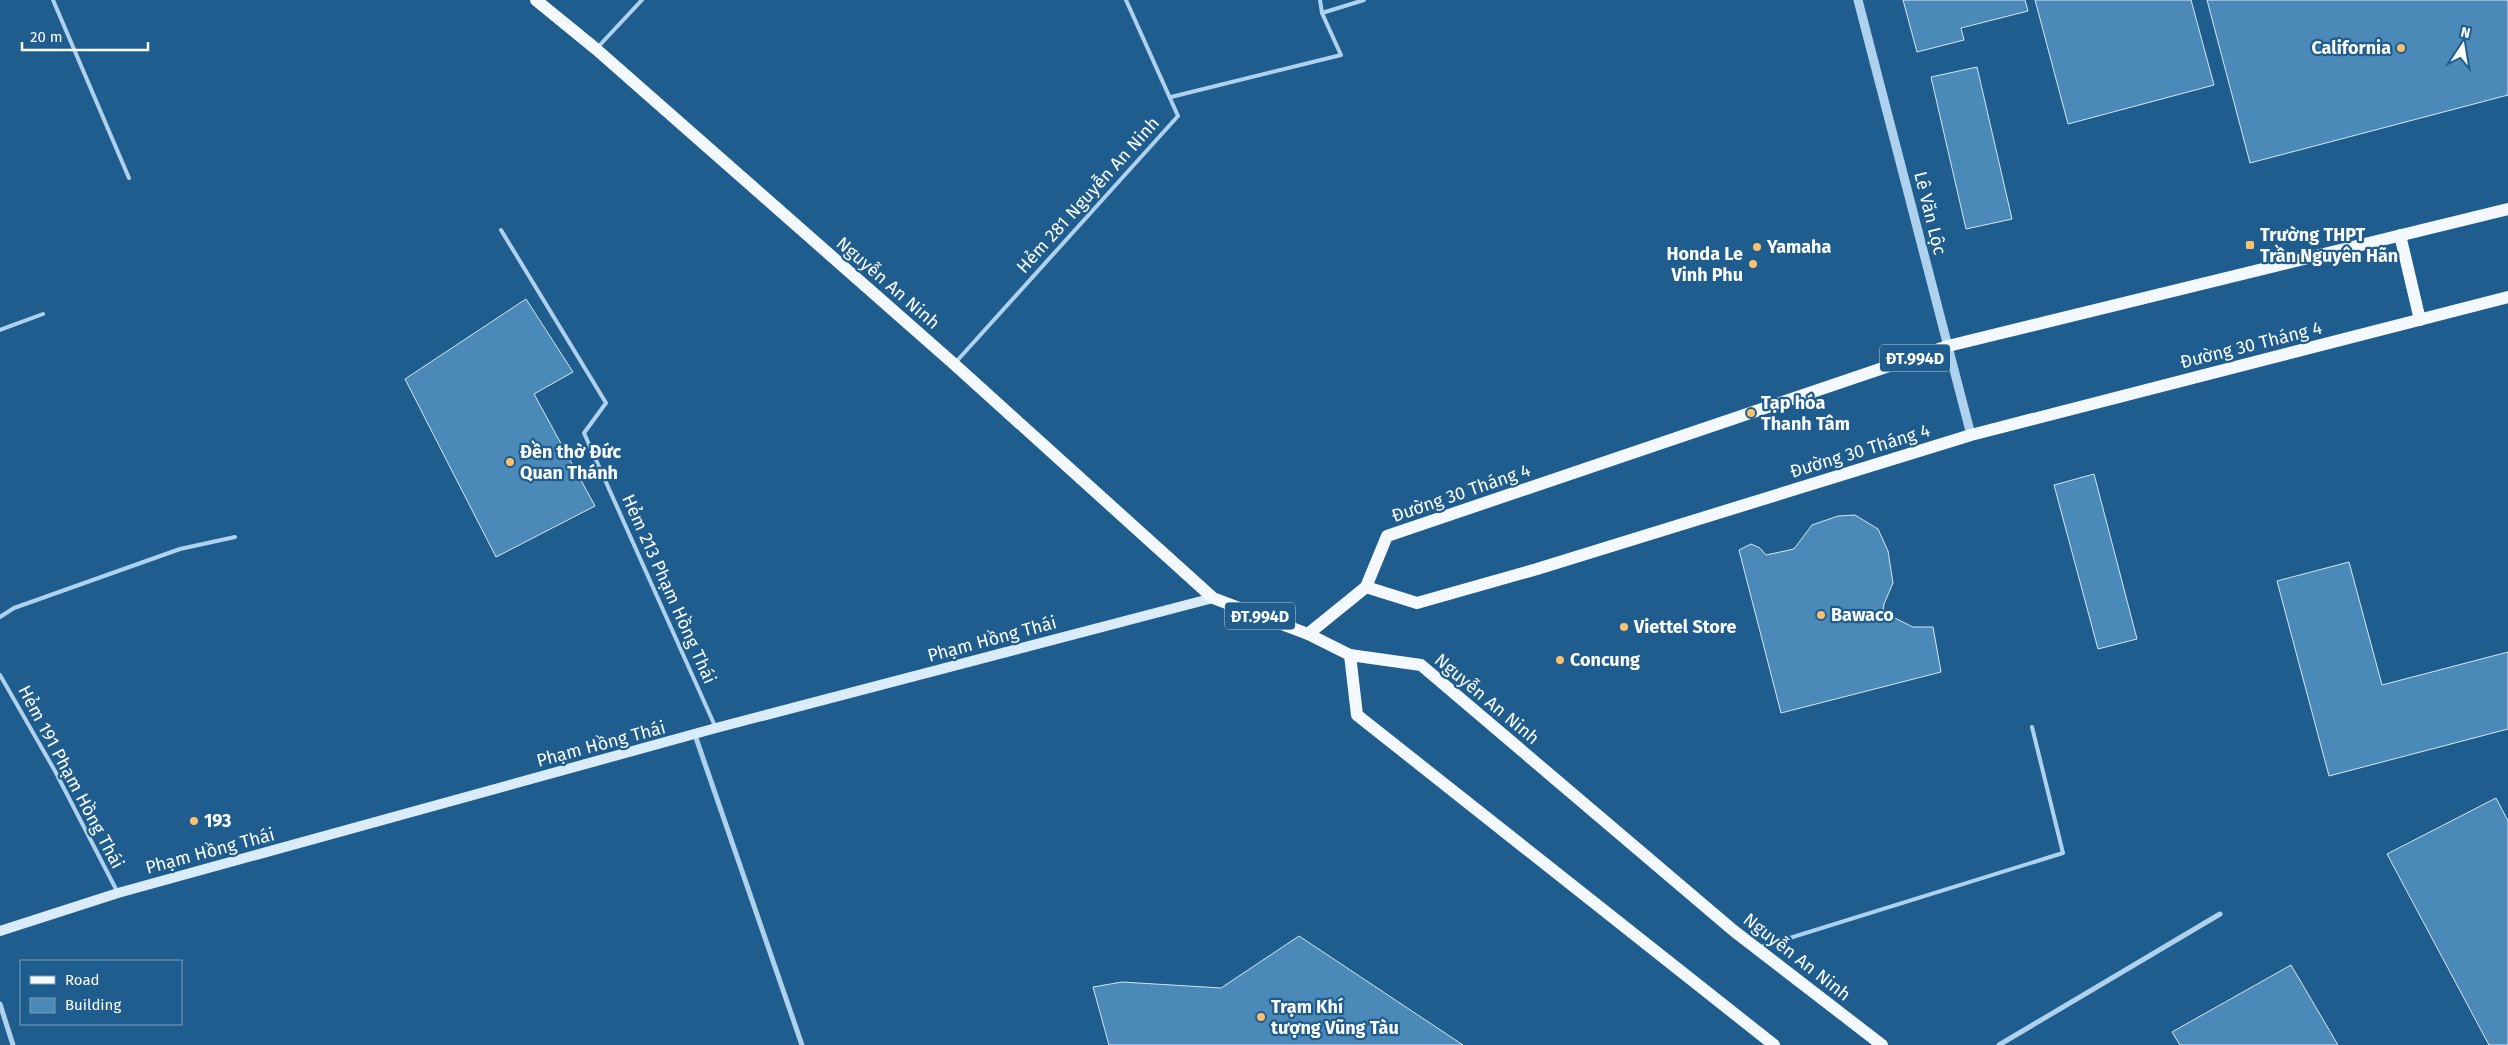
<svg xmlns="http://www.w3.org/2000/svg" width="2508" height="1045" viewBox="0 0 2508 1045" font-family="'Fira Sans',sans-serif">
<rect width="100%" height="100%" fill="#1f5d8f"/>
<g fill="#4b89b8" stroke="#d3e9f9">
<path d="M1903,0h122l3,11 -67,17 3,12 -47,12z"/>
<path d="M2035,0h156l23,85 -146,39z"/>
<path d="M2207,0h301v95l-258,68z"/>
<path d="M1977,67l35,152 -46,10 -35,-152z"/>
<path d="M526,299l47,73 -39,22 61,112 -99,51 -91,-178z"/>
<path d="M2094,474l43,165 -39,10 -44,-164z"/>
<path d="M1855,515l23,14 10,22 5,32 -9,21 -1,8 30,15h20l8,45 -160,41 -42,-163 12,-6 9,4 6,7 28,-6 18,-24 26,-9z"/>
<path d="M2349,562l33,123 126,-33v77l-179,47 -52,-195z"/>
<path d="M2496,798l12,23v224h-19l-102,-191z"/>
<path d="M1299,936l164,109h-354l-16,-58 29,-5 99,6z"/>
<path d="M2291,965l47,80h-158l-8,-13z"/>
</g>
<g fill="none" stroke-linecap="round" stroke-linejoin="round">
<g stroke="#aed2ed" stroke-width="4">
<path d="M53,0l76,178"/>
<path d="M1322,13l42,-13"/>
<path d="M598,47l44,-47"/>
<path d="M1171,97l170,-42 -19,-42 -2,-13"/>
<path d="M501,230l105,173 -22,30 131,293"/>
<path d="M0,330l43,-16"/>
<path d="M955,363l223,-247 -52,-116"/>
<path d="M0,617l14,-9 166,-59 55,-12"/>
<path d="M0,675l55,96 63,122"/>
<path d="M1761,947l302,-94 -31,-126"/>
</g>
<g stroke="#aed2ed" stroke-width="5">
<path d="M695,735l107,310"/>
<path d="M0,1004l13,41"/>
<path d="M1999,1045l221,-131"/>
</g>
<path stroke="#aed2ed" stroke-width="9" d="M1858,0l113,435"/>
<path stroke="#daecfa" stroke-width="10" d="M0,931l118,-38 598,-165 497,-130"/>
<g stroke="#f4f9ff" stroke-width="12">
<path d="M536,0l60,49 358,315 259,234 95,36 42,21 71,10 313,266 148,114"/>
<path d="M2400,235l20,85"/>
<path d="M1366,587l51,16 120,-34 434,-134 537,-138"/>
<path d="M1308,634l58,-47 21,-51 561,-190 560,-137"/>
<path d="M1350,655l7,60 417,330"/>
</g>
</g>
<g fill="#fbc16e" stroke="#1f5d8f" stroke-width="2">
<circle cx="2401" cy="48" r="5"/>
<rect x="2245" y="240" width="10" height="10" rx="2.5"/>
<circle cx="1757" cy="247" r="5"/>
<circle cx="1753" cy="264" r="5"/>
<circle cx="1751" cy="413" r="5"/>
<circle cx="510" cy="462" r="5"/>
<circle cx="1821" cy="615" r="5"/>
<circle cx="1624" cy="627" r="5"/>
<circle cx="1560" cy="660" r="5"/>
<circle cx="194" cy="821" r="5"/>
<circle cx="1261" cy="1017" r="5"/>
</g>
<g text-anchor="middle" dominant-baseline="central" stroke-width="4.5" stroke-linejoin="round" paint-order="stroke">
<g fill="#1f5d8f" stroke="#bccedd" stroke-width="1">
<rect x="1880" y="344.5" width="70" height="27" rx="4"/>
<rect x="1225" y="602.5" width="70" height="27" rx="4"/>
</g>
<g font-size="16" font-weight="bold" fill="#fff">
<text x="1915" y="358">ĐT.994D</text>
<text x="1260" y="616">ĐT.994D</text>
</g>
<g font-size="18" font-weight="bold" fill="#fff" stroke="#1f5d8f" text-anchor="start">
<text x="2391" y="48" text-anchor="end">California</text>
<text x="2260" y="235">Trường THPT<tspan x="2260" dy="21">Trần Nguyên Hãn</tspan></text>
<text x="1767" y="247">Yamaha</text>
<text x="1743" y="254" text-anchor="end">Honda Le<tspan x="1743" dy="21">Vinh Phu</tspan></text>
<text x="1761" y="403">Tạp hóa<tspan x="1761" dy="21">Thanh Tâm</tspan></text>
<text x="520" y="452">Đền thờ Đức<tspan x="520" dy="21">Quan Thánh</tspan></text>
<text x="1831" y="615">Bawaco</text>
<text x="1634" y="627">Viettel Store</text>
<text x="1570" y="660">Concung</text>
<text x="204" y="821">193</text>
<text x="1271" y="1007">Trạm Khí<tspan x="1271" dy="21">tượng Vũng Tàu</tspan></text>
</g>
<g font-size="18" fill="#fff" stroke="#1f5d8f">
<text transform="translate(1088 195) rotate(-48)">Hẻm 281 Nguyễn An Ninh</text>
<text transform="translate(1930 213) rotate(76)">Lê Văn Lộc</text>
<text transform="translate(888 283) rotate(41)">Nguyễn An Ninh</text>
<text transform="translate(2251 345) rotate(-14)">Đường 30 Tháng 4</text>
<text transform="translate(1860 451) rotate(-17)">Đường 30 Tháng 4</text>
<text transform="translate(1461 493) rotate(-19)">Đường 30 Tháng 4</text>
<text transform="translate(669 589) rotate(66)">Hẻm 213 Phạm Hồng Thái</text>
<text transform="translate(992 639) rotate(-15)">Phạm Hồng Thái</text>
<text transform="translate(1487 699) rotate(40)">Nguyễn An Ninh</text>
<text transform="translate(601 744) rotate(-15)">Phạm Hồng Thái</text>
<text transform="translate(71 777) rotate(62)">Hẻm 191 Phạm Hồng Thái</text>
<text transform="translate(210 851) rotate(-15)">Phạm Hồng Thái</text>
<text transform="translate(1797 957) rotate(38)">Nguyễn An Ninh</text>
</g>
</g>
<rect x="20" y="960" width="162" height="65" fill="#1f5d8f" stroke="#799ebc"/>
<rect x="30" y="976" width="25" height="8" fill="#f4f9ff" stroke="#799ebc"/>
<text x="65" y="985" font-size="15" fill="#ffffff">Road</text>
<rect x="30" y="998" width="25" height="15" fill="#4b89b8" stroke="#799ebc"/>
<text x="65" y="1010" font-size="15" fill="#ffffff">Building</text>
<g transform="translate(2463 45) rotate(12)" stroke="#1f5d8f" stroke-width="4" paint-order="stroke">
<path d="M0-4L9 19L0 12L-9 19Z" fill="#ffffff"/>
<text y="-8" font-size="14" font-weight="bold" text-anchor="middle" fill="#ffffff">N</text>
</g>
<path d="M22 42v8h126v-8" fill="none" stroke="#ffffff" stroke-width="2.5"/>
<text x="30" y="42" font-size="15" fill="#ffffff" stroke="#1f5d8f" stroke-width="4" paint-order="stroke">20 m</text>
</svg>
